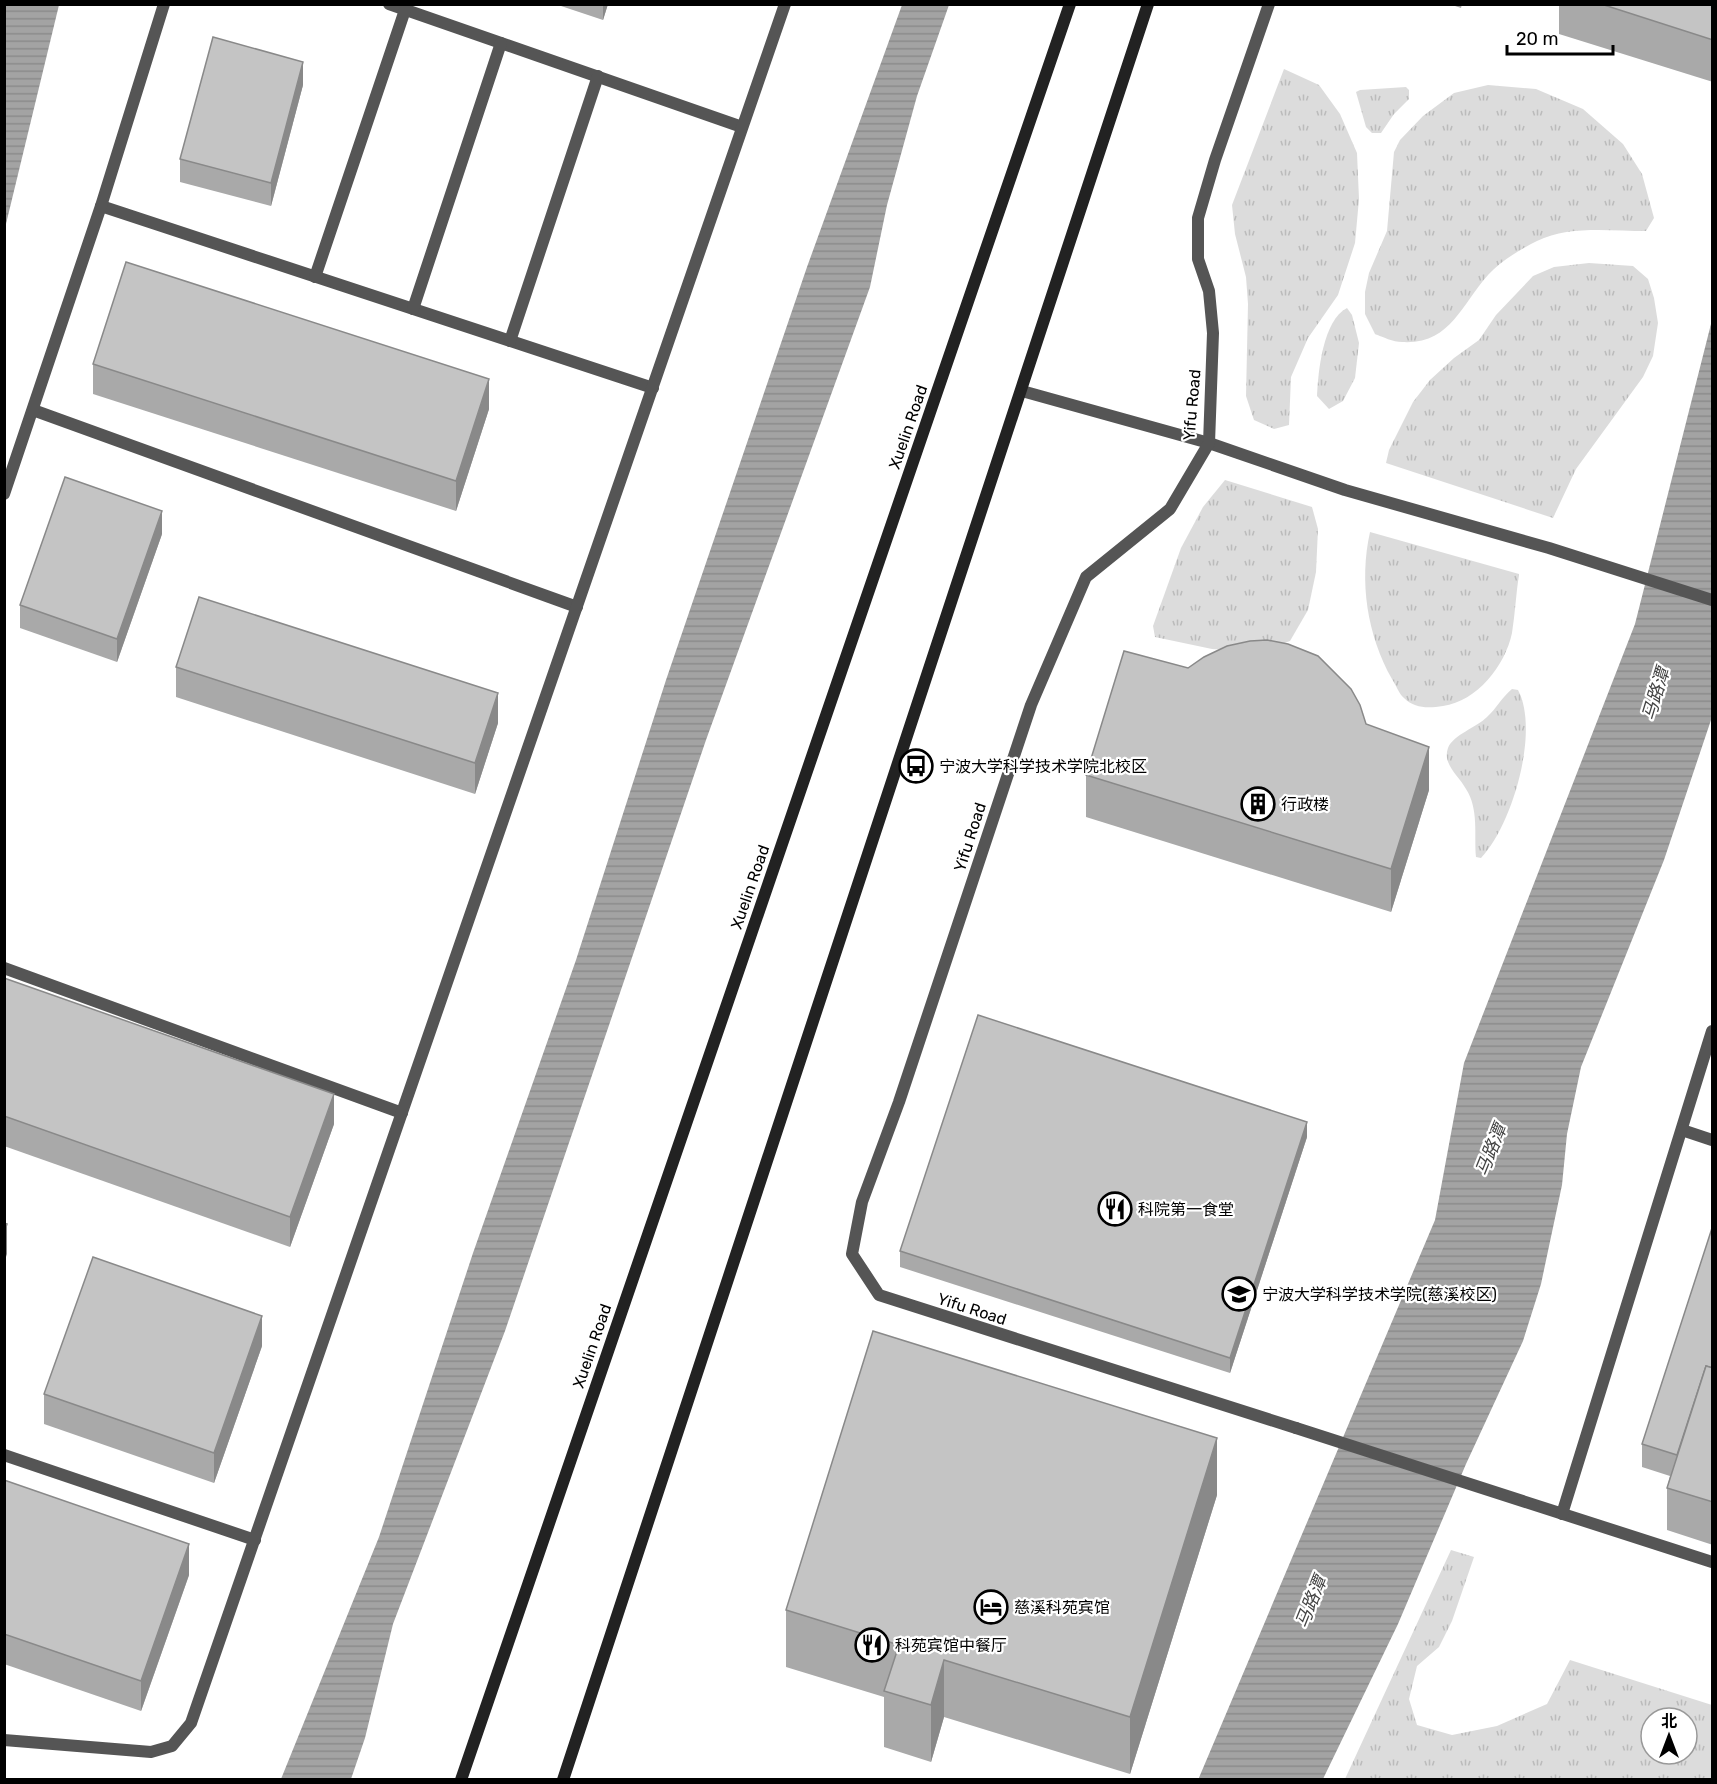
<svg xmlns="http://www.w3.org/2000/svg" width="1717" height="1784" viewBox="0 0 1717 1784" font-family="Rubik,'Noto Sans SC',sans-serif">
<defs>
<pattern id="grass-tufts" width="24" height="20" patternUnits="userSpaceOnUse" patternTransform="scale(1.5)"><rect width="24" height="20" fill="#dcdcdc"/><path d="M3 7l-1-3M5 7V3M7 7l1-3M15 17l-1-3M17 17v-4M19 17l1-3" fill="none" stroke="#bbb"/></pattern>
<pattern id="water-rules" width="6" height="5" patternUnits="userSpaceOnUse" patternTransform="scale(1.5)"><rect width="6" height="5" fill="#a3a3a3"/><path d="M0 2.5h6" fill="none" stroke="#8b8b8b"/></pattern>
</defs>
<rect width="100%" height="100%" fill="#fff"/>
<g fill="url(#grass-tufts)" fill-rule="evenodd">
<path d="M1284,69l35,16 21,29 17,39 2,46 -4,44 -17,52 -30,43 -17,39 -2,48 -15,4 -20,-9 -8,-24 2,-92 -2,-27 -11,-43 -3,-29z"/>
<path d="M1488,85l48,4 47,20 40,35 19,30 12,44 -8,13c-35,0 -77,-6 -109,10 -18,9 -36,20 -49,34 -27,30 -38,70 -86,67 -9,0 -19,-5 -27,-8l-10,-20v-22l4,-19 18,-42 7,-79 6,-12 23,-24 31,-23z"/>
<path d="M1406,87l3,3v9l-15,15 -13,19h-9l-6,-6 -10,-35 4,-2z"/>
<path d="M1589,263l44,3 15,13 6,19 4,25 -5,33 -10,21 -67,92 -23,49 -167,-55 3,-13 24,-48 17,-22 24,-22 25,-18 17,-25 37,-39 21,-9z"/>
<path d="M1347,308l5,7 7,28 -4,35 -12,23 -14,8 -12,-13c1,-24 6,-76 30,-88z"/>
<path d="M1225,480l87,27 6,22 -2,43 -8,38 -18,31 -30,11 -48,-3 -57,-12 -2,-11 28,-78 22,-41z"/>
<path d="M1370,532l149,42c-3,20 -4,40 -7,59 -7,33 -35,68 -69,73 -14,2 -28,3 -39,-8 -5,-4 -8,-13 -12,-19 -25,-44 -33,-98 -22,-147z"/>
<path d="M1512,689l6,1c22,41 -6,136 -37,168l-5,-1c-2,-22 3,-48 -10,-68 -7,-13 -24,-25 -18,-41 5,-13 29,-21 39,-31 9,-8 15,-20 25,-28z"/>
<path d="M1451,1550l23,7 -22,64 -13,26 -22,19 -8,33 8,26 35,10 45,-9 50,-22 23,-44 142,45v74h-367zM1651,1718h36v36h-36z"/>
</g>
<g fill="url(#water-rules)">
<path d="M5,4l54,1 -54,223 -1,-223z"/>
<path d="M902,5h47l-32,91 -30,109 -17,82 -164,453 -201,591 -112,293 -28,114 -14,41h-70l98,-242 94,-284 103,-293 90,-280 141,-413z"/>
<path d="M1712,320v397l-48,143 -83,207 -14,67 -5,51 -21,99 -18,57 -57,123 -68,160 -75,155 -125,1 237,-560 29,-157 171,-439z"/>
</g>
<g fill="none" stroke-linecap="round" stroke-linejoin="round">
<g stroke="#555" stroke-width="12">
<path d="M389,4l353,123"/>
<path d="M101,206l552,182"/>
<path d="M315,277l90,-267"/>
<path d="M413,309l88,-266"/>
<path d="M510,341l88,-265"/>
<path d="M1022,391l187,52 136,47 204,58 163,52"/>
<path d="M33,410l544,197"/>
<path d="M4,494l97,-288 63,-202"/>
<path d="M4,968l398,145"/>
<path d="M1296,1428l416,134"/>
<path d="M4,1455l251,85"/>
<path d="M1562,1514l150,-483"/>
<path d="M4,1740l147,12 21,-6 19,-23 594,-1719"/>
</g>
<g stroke="#555" stroke-width="12">
<path d="M1269,4l-54,156 -17,58v41l11,32 4,42 -4,110 -39,66 -84,68 -55,128 -132,397 -37,100 -10,52 27,41 417,133"/>
<path d="M1682,1130l30,10"/>
</g>
<g stroke="#222" stroke-width="12">
<path d="M461,1780l609,-1776"/>
<path d="M563,1780l585,-1776"/>
</g>
</g>
<g fill="#a9a9a9">
<path d="M555,4h53l-5,16z"/>
<path d="M1449,4h13l-1,4z"/>
<path d="M1559,4h154v78l-154,-48z"/>
<path d="M303,85l-32,121 -91,-24v-23z"/>
<path d="M93,364l396,45 -33,102 -363,-117z"/>
<path d="M162,534l-45,128 -97,-34v-23z"/>
<path d="M176,667l322,56 -23,71 -299,-97z"/>
<path d="M1188,668l178,56 63,66 -38,122 -305,-95v-42z"/>
<path d="M4,978l330,146 -44,123 -286,-101z"/>
<path d="M1307,1137l-77,236 -330,-106v-16z"/>
<path d="M1713,1225v320l-46,-15v-42l3,-12 -28,-9v-23z"/>
<path d="M262,1346l-48,137 -170,-59v-30z"/>
<path d="M4,1480l185,95 -48,136 -137,-47z"/>
<path d="M1217,1495l-87,279 -186,-57 -13,45 -47,-15v-50l-98,-30v-57z"/>
</g>
<g fill="#898989">
<path d="M603,4h5l-5,16z"/>
<path d="M303,62v23l-32,121v-23z"/>
<path d="M489,379v30l-33,102v-30z"/>
<path d="M162,511v23l-45,128v-23z"/>
<path d="M498,693v30l-23,71v-31z"/>
<path d="M1429,747v43l-38,122v-43z"/>
<path d="M334,1094v30l-44,123v-30z"/>
<path d="M1307,1122v15l-77,236v-15z"/>
<path d="M7,1224v30l-3,9v-30z"/>
<path d="M262,1316v30l-48,137v-30z"/>
<path d="M1217,1438v57l-87,279v-57z"/>
<path d="M189,1544v31l-48,136v-30z"/>
<path d="M944,1660v57l-13,45v-57z"/>
</g>
<g fill="#c4c4c4" stroke="#898989" stroke-width="1.5">
<path d="M1601,4h112v36z"/>
<path d="M213,37l90,25 -32,121 -91,-24z"/>
<path d="M126,262l363,117 -33,102 -363,-117z"/>
<path d="M65,477l97,34 -45,128 -97,-34z"/>
<path d="M199,597l299,96 -23,70 -299,-96z"/>
<path d="M1267,640l21,4 30,12 33,33 9,16 6,19 63,23 -38,122 -305,-94 38,-124 64,17 16,-11 23,-11 23,-5z"/>
<path d="M4,978l330,116 -44,123 -286,-101z"/>
<path d="M978,1015l329,107 -77,236 -330,-107z"/>
<path d="M4,1223l3,1 -3,9z"/>
<path d="M1713,1225v143l-7,-2 -29,89 -35,-11z"/>
<path d="M93,1257l169,59 -48,137 -170,-59z"/>
<path d="M873,1331l344,107 -87,279 -186,-57 -13,45 -47,-14 15,-46 -113,-35z"/>
<path d="M1706,1366l7,2v134l-46,-14z"/>
<path d="M4,1480l185,64 -48,137 -137,-47z"/>
</g>
<defs>
<g id="bus-ring" transform="scale(1.725)"><circle r="9.5" fill="#fff" stroke="#000" stroke-width="1.5"/><path d="M-5-6H5V4H4V6H2V4H-2V6H-4V4H-5ZM-3.5-4V0h7V-4ZM-3.5 1.2v1.5H-2V1.2ZM2 1.2v1.5H3.5V1.2Z" fill="#000"/></g>
<g id="building-ring" transform="scale(1.725)"><circle r="9.5" fill="#fff" stroke="#000" stroke-width="1.5"/><path d="M-4-6H4V6H1V3H-1V6H-4ZM-2.5-4.3h1.7v1.8h-1.7ZM.8-4.3h1.7v1.8H.8ZM-2.5-1h1.7V.8h-1.7ZM.8-1h1.7V.8H.8Z" fill="#000"/></g>
<g id="restaurant-ring" transform="scale(1.725)"><circle r="9.5" fill="#fff" stroke="#000" stroke-width="1.5"/><path d="M-5-6h1v4h1v-4h1v4h1v-4h1v5L-1.5 .5V6h-2V.5L-5-1ZM5-6V6H3V1.5H1.5Q1.5-4 5-6Z" fill="#000"/></g>
<g id="university-ring" transform="scale(1.725)"><circle r="9.5" fill="#fff" stroke="#000" stroke-width="1.5"/><path d="M0-5L7-2L0 1L-7-2ZM-4 1L0 2.5L4 1V4Q0 6-4 4Z" fill="#000"/></g>
<g id="hotel-ring" transform="scale(1.725)"><circle r="9.5" fill="#fff" stroke="#000" stroke-width="1.5"/><path d="M-6-4.5h1.5V1H6V5H4.5V3h-9V5H-6ZM-4 0a1.8 1.8 0 1 1 3.6 0ZM.5 0V-2.5h3Q6-2.5 6 0Z" fill="#000"/></g>
</defs>
<g fill-rule="evenodd">
<use href="#bus-ring" x="916" y="766"/>
<use href="#building-ring" x="1258" y="804"/>
<use href="#restaurant-ring" x="1115" y="1209"/>
<use href="#university-ring" x="1239" y="1294"/>
<use href="#hotel-ring" x="991" y="1607"/>
<use href="#restaurant-ring" x="872" y="1645"/>
</g>
<g text-anchor="middle" dominant-baseline="central" stroke-width="4.5" stroke-linejoin="round" paint-order="stroke">
<g font-size="16" fill="#000" stroke="#fff">
<text transform="translate(1192 405) rotate(-85)">Yifu Road</text>
<text transform="translate(908 427) rotate(-71)">Xuelin Road</text>
<text transform="translate(970 837) rotate(-72)">Yifu Road</text>
<text transform="translate(750 887) rotate(-71)">Xuelin Road</text>
<text transform="translate(972 1309) rotate(18)">Yifu Road</text>
<text transform="translate(592 1346) rotate(-71)">Xuelin Road</text>
</g>
<g font-size="16" fill="#000" stroke="#fff" text-anchor="start">
<text x="939" y="766">宁波大学科学技术学院北校区</text>
<text x="1281" y="804">行政楼</text>
<text x="1138" y="1209">科院第一食堂</text>
<text x="1262" y="1294">宁波大学科学技术学院(慈溪校区)</text>
<text x="1014" y="1607">慈溪科苑宾馆</text>
<text x="895" y="1645">科苑宾馆中餐厅</text>
</g>
<g font-size="18" font-style="italic" fill="#444" stroke="#fff">
<text transform="translate(1656 694) rotate(-73)">马路潭</text>
<text transform="translate(1491 1150) rotate(-68)">马路潭</text>
<text transform="translate(1311 1602) rotate(-68)">马路潭</text>
</g>
</g>
<rect width="1717" height="1784" fill="none" stroke="#000000" stroke-width="12"/>
<g transform="translate(1669 1736)"><circle r="28" fill="#ffffff" stroke="#999999" stroke-width="1.5"/>
<path d="M0-4.5L10 22L0 15L-10 22Z" fill="#000000"/>
<text y="-9" font-size="16" font-weight="bold" text-anchor="middle" fill="#000000">北</text>
</g>
<path d="M1507 45v9h106v-9" fill="none" stroke="#000000" stroke-width="3"/>
<text x="1516" y="45" font-size="18" fill="#000000" stroke="#ffffff" stroke-width="4.5" paint-order="stroke">20 m</text>
</svg>
